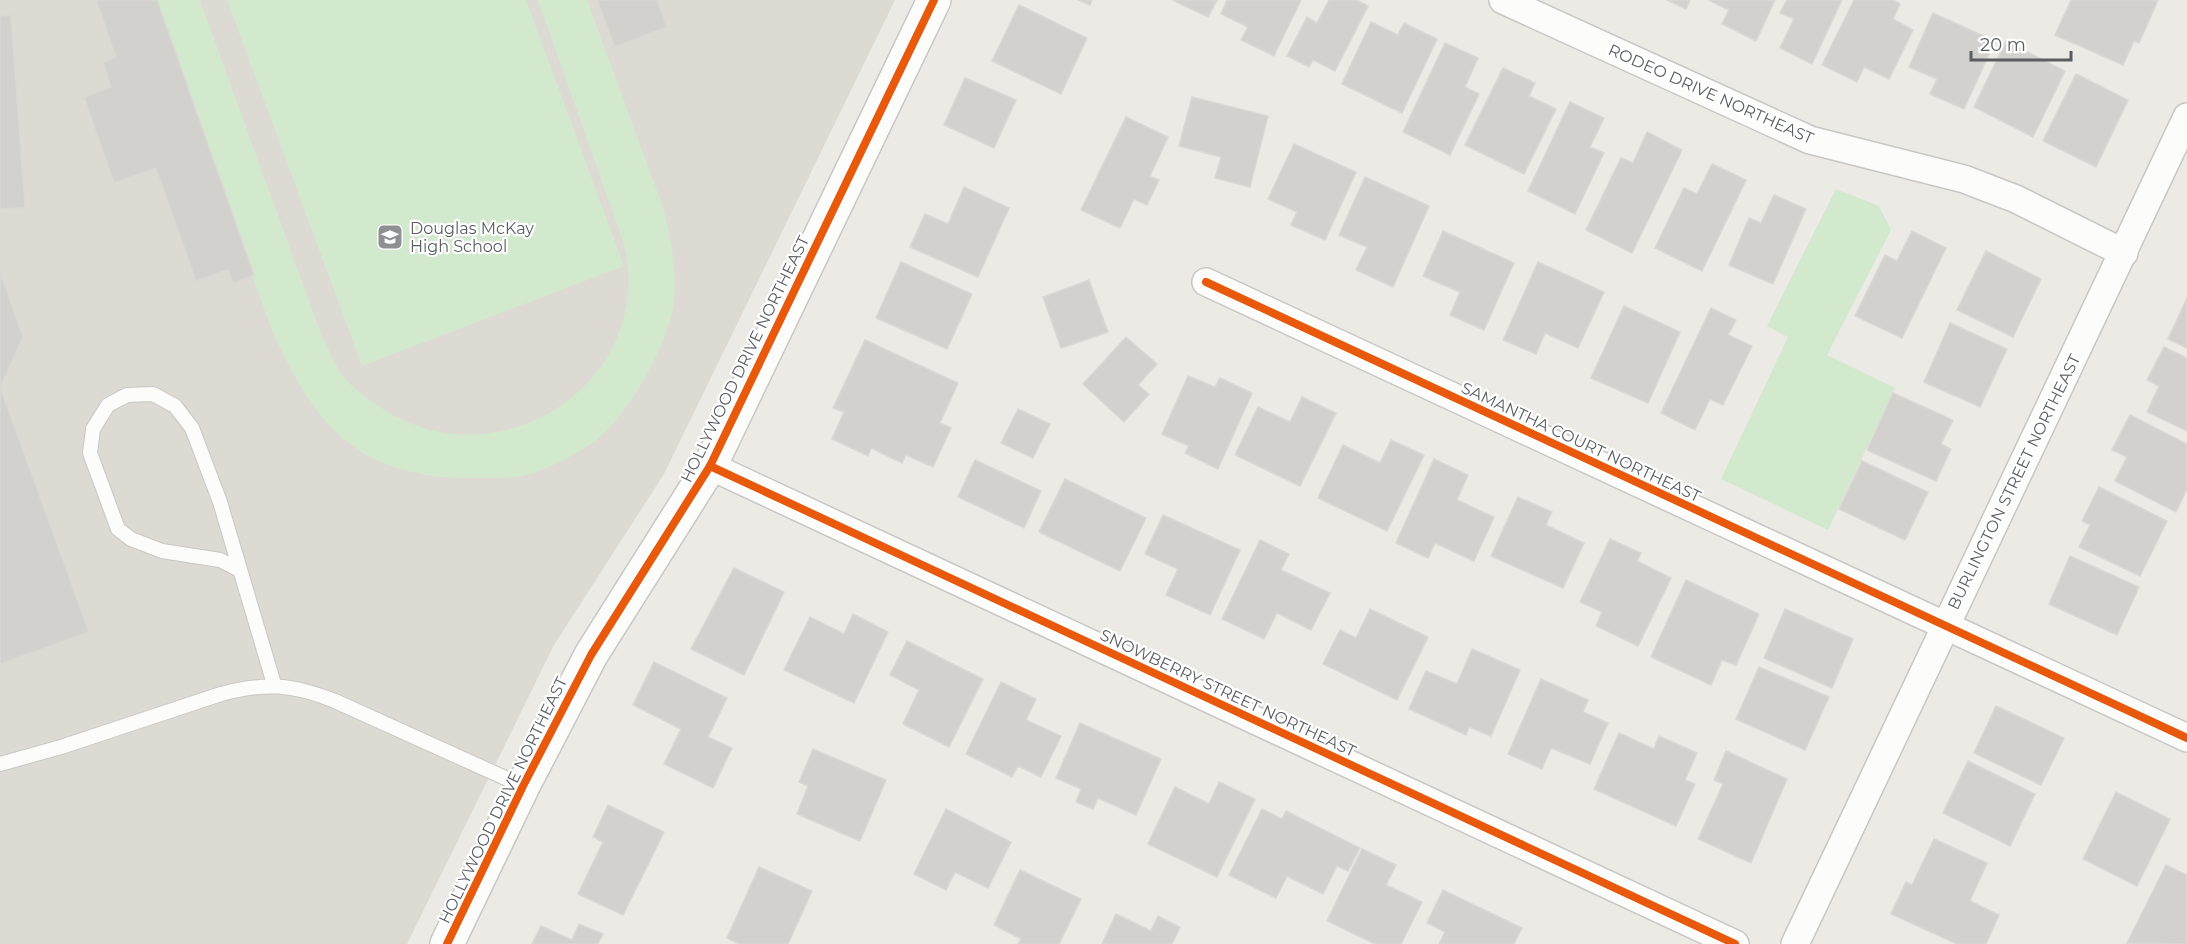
<svg xmlns="http://www.w3.org/2000/svg" width="2187" height="944" viewBox="0 0 2187 944" font-family="Montserrat,sans-serif">
<rect width="100%" height="100%" fill="#ebeae4"/>
<path fill="#dddad3" d="M0,0h895l-231,474 -110,171 -147,299h-407z"/>
<g fill="#d2e9cd">
<path d="M154,0h46l121,334c7,13 13,29 21,41 10,13 25,23 38,32 119,80 277,-26 244,-163l-86,-244h49l76,207c8,33 15,65 10,99 -6,41 -45,110 -78,135 -19,14 -43,26 -65,33 -19,5 -43,4 -63,4 -43,0 -89,-9 -123,-39 -34,-29 -53,-68 -72,-108z"/>
<path d="M227,0h299l98,266 -262,100z"/>
<path d="M1836,189l43,17 12,24 -64,125 68,33 -67,142 -107,-51 67,-142 -21,-11z"/>
</g>
<g fill="#d2d1ce" stroke="#dad8d4" stroke-width="1.5">
<path d="M96,0h61l97,275 -21,8 -5,-13 -32,11 -40,-113 -42,15 -30,-86 27,-10 -8,-25 13,-5z"/>
<path d="M597,0h60l10,27 -52,20z"/>
<path d="M1078,0h14l-2,5z"/>
<path d="M1172,0h45l-9,17z"/>
<path d="M1227,0h74l-27,56 -33,-16 7,-13 -27,-13z"/>
<path d="M1329,0h28l11,6 -33,65 -22,-11 -4,7 -22,-11 20,-39 10,6z"/>
<path d="M1667,0h23l-4,9z"/>
<path d="M1708,0h67l-19,41 -34,-17 7,-14z"/>
<path d="M1787,0h55l-30,64 -32,-16 14,-29 -14,-6z"/>
<path d="M1854,0h39l7,4 -7,15 20,11 -24,49 -25,-12 -7,15 -35,-17z"/>
<path d="M2071,0h87l-19,43 -5,-2 -11,24 -68,-30z"/>
<path d="M1019,5l68,33 -26,56 -69,-33z"/>
<path d="M1933,13l62,28 -31,68 -34,-15 7,-15 -28,-12z"/>
<path d="M11,15l14,193 -25,1v-193z"/>
<path d="M1371,22l27,13 6,-12 33,16 -35,74 -60,-29z"/>
<path d="M2006,41l59,30 -32,66 -59,-30z"/>
<path d="M1445,43l33,15 -13,29 14,7 -29,61 -47,-23z"/>
<path d="M1503,68l32,15 -6,13 27,13 -32,65 -59,-29z"/>
<path d="M2076,74l52,26 -32,67 -53,-26z"/>
<path d="M965,78l51,22 -22,48 -50,-23z"/>
<path d="M1192,97l76,19 -18,71 -35,-9 6,-21 -42,-11z"/>
<path d="M1570,102l34,16 -14,29 14,6 -29,61 -47,-23z"/>
<path d="M1126,117l42,20 -18,39 9,4 -12,25 -13,-6 -14,29 -39,-18z"/>
<path d="M1647,132l35,18 -50,103 -46,-23 35,-72 12,5z"/>
<path d="M1294,144l62,28 -31,68 -34,-15 6,-13 -29,-13z"/>
<path d="M1712,164l34,16 -44,91 -47,-23 29,-60 13,6z"/>
<path d="M1365,177l64,29 -36,81 -37,-17 11,-23 -28,-12z"/>
<path d="M964,187l45,21 -31,69 -68,-30 15,-33 23,10z"/>
<path d="M1774,195l32,14 -33,75 -44,-19 20,-47 12,5z"/>
<path d="M1443,231l71,32 -30,67 -34,-15 10,-23 -37,-16z"/>
<path d="M1912,231l34,17 -44,90 -47,-22 30,-61 12,6z"/>
<path d="M1986,251l55,28 -28,58 -56,-27z"/>
<path d="M901,262l71,32 -25,55 -71,-31z"/>
<path d="M1538,262l66,30 -26,56 -33,-15 -9,21 -33,-14z"/>
<path d="M0,272l23,65 -23,50 89,245 -89,32z"/>
<path d="M1089,280l19,52 -47,16 -18,-51z"/>
<path d="M2187,298v50l-19,-9z"/>
<path d="M1624,306l56,26 -32,71 -57,-25z"/>
<path d="M1711,308l25,12 -8,15 24,11 -29,59 -13,-6 -15,31 -34,-17z"/>
<path d="M1950,323l57,26 -27,58 -56,-25z"/>
<path d="M1126,337l31,27 -19,21 11,9 -25,28 -41,-38z"/>
<path d="M865,340l93,43 -18,40 11,5 -18,39 -27,-12 -4,8 -31,-15 -3,8 -36,-17 12,-27 -11,-4z"/>
<path d="M2164,347l23,11v73l-40,-19 12,-26 -12,-6z"/>
<path d="M1188,376l27,11 5,-9 32,15 -34,76 -33,-16 4,-7 -27,-12z"/>
<path d="M1893,393l60,27 -12,24 10,5 -15,32 -69,-31z"/>
<path d="M1302,397l34,16 -36,73 -65,-31 23,-48 32,15z"/>
<path d="M1018,409l32,15 -17,34 -32,-15z"/>
<path d="M2130,415l57,29v45l-11,23 -61,-31 12,-24 -15,-7z"/>
<path d="M1391,440l33,15 -37,76 -69,-33 25,-53 37,18z"/>
<path d="M1434,459l34,16 -11,25 37,17 -20,44 -39,-18 -7,15 -32,-15z"/>
<path d="M975,460l66,31 -17,37 -66,-31z"/>
<path d="M1862,461l66,31 -23,48 -66,-31z"/>
<path d="M1065,479l81,39 -26,53 -81,-39z"/>
<path d="M2099,487l68,34 -27,55 -61,-29 11,-22 -8,-4z"/>
<path d="M1518,497l34,15 -6,13 38,18 -21,45 -72,-32z"/>
<path d="M1163,515l77,35 -30,65 -44,-20 12,-26 -33,-15z"/>
<path d="M1610,539l31,14 -4,8 34,17 -33,68 -42,-20 6,-14 -22,-10z"/>
<path d="M1260,540l29,14 -8,16 49,23 -19,37 -34,-17 -13,26 -42,-20z"/>
<path d="M2070,556l69,31 -22,48 -68,-31z"/>
<path d="M734,568l50,24 -40,83 -53,-26z"/>
<path d="M1686,580l73,34 -23,51 -14,-5 -11,25 -60,-28z"/>
<path d="M1370,609l58,28 -31,63 -74,-36 17,-34 16,8z"/>
<path d="M1785,609l68,30 -21,49 -68,-30z"/>
<path d="M853,614l35,18 -34,71 -70,-33 26,-53 34,17z"/>
<path d="M907,641l76,38 -34,68 -46,-23 16,-34 -29,-15z"/>
<path d="M1472,649l48,21 -29,66 -22,-9 -3,8 -57,-26 17,-38 31,13z"/>
<path d="M654,662l73,36 -19,39 24,11 -19,40 -49,-24 17,-35 -48,-24z"/>
<path d="M1759,667l70,30 -24,53 -69,-31z"/>
<path d="M1541,679l47,21 -5,12 25,11 -18,41 -39,-16 -9,21 -34,-15z"/>
<path d="M1001,682l35,17 -10,21 35,16 -20,41 -23,-11 -6,11 -46,-23z"/>
<path d="M1996,706l68,32 -23,47 -67,-32z"/>
<path d="M1080,723l81,36 -25,56 -38,-17 -5,11 -17,-7 5,-13 -25,-11z"/>
<path d="M1619,733l35,16 5,-13 38,17 -12,27 10,4 -19,42 -82,-37z"/>
<path d="M813,749l73,31 -26,61 -63,-27 11,-28 -9,-4z"/>
<path d="M1726,751l61,28 -36,84 -53,-24 25,-55 -9,-4z"/>
<path d="M1968,761l67,33 -25,52 -67,-33z"/>
<path d="M1219,782l36,17 -38,78 -69,-33 27,-57 34,17z"/>
<path d="M2116,792l54,27 -33,67 -54,-27z"/>
<path d="M608,805l56,27 -41,83 -45,-21 25,-52 -10,-5z"/>
<path d="M946,809l65,33 -23,46 -33,-16 -9,18 -32,-16z"/>
<path d="M1262,809l20,10 4,-8 74,37 -12,23 -11,-5 -14,28 -36,-18 -11,22 -47,-23z"/>
<path d="M1934,839l53,24 -17,38 29,14 -13,29h-29l-66,-30 15,-32 6,3z"/>
<path d="M1362,849l34,16 -10,20 36,17 -21,42h-26l-48,-23z"/>
<path d="M2166,865l21,10v69l-60,-1z"/>
<path d="M759,867l53,24 -24,53h-49l-12,-6z"/>
<path d="M1020,870l61,29 -22,45h-41l3,-5 -27,-14z"/>
<path d="M1443,890l79,38 -8,16h-75l6,-12 -18,-9z"/>
<path d="M1116,914l35,17 7,-15 22,11 -8,17h-70z"/>
<path d="M579,924l24,10 -5,10h-66l9,-18 31,14z"/>
</g>
<g fill="none" stroke-linecap="round" stroke-linejoin="round">
<g stroke="#c7c7c5" stroke-width="16">
<g id="lane">
<path d="M240,570l-20,-10 -58,-9 -31,-12 -13,-10 -28,-76 3,-24 15,-24 19,-10 26,-1 22,12 17,22 28,74 54,182"/>
<path d="M0,764l61,-17 160,-53c45,-12 71,-10 114,7l188,85"/>
</g>
</g>
<g stroke="#c7c7c5" stroke-width="30">
<g id="street">
<path d="M1503,0l307,140 154,39 52,20 108,54"/>
<path d="M1206,282l981,456"/>
<path d="M710,466l1025,478"/>
<path d="M1795,944l392,-827"/>
</g>
</g>
<g stroke="#c7c8c6" stroke-width="36">
<path id="secondary" d="M447,944l76,-158 68,-131 119,-189 224,-466"/>
</g>
<use href="#lane" stroke="#fcfcfb" stroke-width="14"/>
<use href="#street" stroke="#fcfcfb" stroke-width="27"/>
<use href="#secondary" stroke="#fcfcfb" stroke-width="33"/>
<g stroke="#fff" stroke-width="11">
<g id="cycleway">
<path d="M1206,282l981,456"/>
<path d="M710,466l1025,478"/>
<path d="M447,944l76,-158 68,-131 119,-189 224,-466"/>
</g>
</g>
<use href="#cycleway" stroke="#e8590c" stroke-width="8"/>
</g>
<defs>
<g id="school-square" transform="scale(1.35)"><rect x="-9" y="-9" width="18" height="18" rx="4" fill="#8d8f90" stroke="#fff"/><path d="M0-5L7-2L0 1L-7-2ZM-4 1L0 2.5L4 1V4Q0 6-4 4Z" fill="#fff"/></g>
</defs>
<g fill-rule="evenodd">
<use href="#school-square" x="390" y="237"/>
</g>
<g text-anchor="middle" dominant-baseline="central" stroke-width="4.5" stroke-linejoin="round" paint-order="stroke">
<g font-size="16" fill="#5a5e63" stroke="#fff">
<text transform="translate(1711 94) rotate(24)">RODEO DRIVE NORTHEAST</text>
<text transform="translate(745 359) rotate(-64)">HOLLYWOOD DRIVE NORTHEAST</text>
<text transform="translate(1581 442) rotate(25)">SAMANTHA COURT NORTHEAST</text>
<text transform="translate(2014 482) rotate(-64)">BURLINGTON STREET NORTHEAST</text>
<text transform="translate(1228 693) rotate(25)">SNOWBERRY STREET NORTHEAST</text>
<text transform="translate(503 800) rotate(-64)">HOLLYWOOD DRIVE NORTHEAST</text>
</g>
<g font-size="16" fill="#5a5e63" stroke="#fff" text-anchor="start">
<text x="410" y="228">Douglas McKay<tspan x="410" dy="18">High School</tspan></text>
</g>
</g>
<path d="M1971 51v9h100v-9" fill="none" stroke="#5a5e63" stroke-width="3"/>
<text x="1980" y="51" font-size="18" fill="#5a5e63" stroke="#ffffff" stroke-width="4.5" paint-order="stroke">20 m</text>
</svg>
